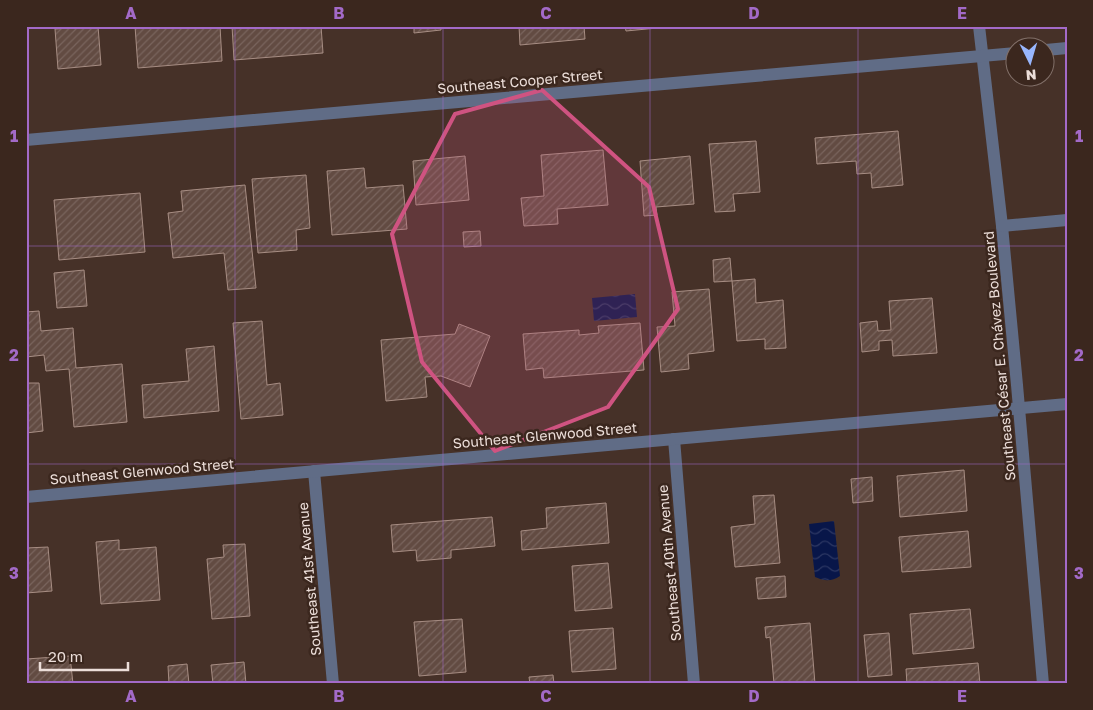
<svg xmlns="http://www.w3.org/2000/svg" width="1093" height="710" viewBox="0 0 1093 710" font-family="'Golos Text',sans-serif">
<defs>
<pattern id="water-waves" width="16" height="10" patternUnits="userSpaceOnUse" patternTransform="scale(1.25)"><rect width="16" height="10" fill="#081649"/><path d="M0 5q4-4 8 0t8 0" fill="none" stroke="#2c3763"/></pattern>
<pattern id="building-hatch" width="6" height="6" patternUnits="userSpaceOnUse" patternTransform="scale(1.25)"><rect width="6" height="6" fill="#624b42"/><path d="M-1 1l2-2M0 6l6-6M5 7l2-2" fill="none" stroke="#79645d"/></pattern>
</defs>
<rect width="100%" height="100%" fill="#463128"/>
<g fill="url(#water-waves)">
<path d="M635,294l2,23 -43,4 -2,-23z"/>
<path d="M834,521l6,55c-9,6 -16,5 -25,1l-6,-53z"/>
</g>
<g fill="url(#building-hatch)" stroke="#a78d83">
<path d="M98,26l3,39 -43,4 -3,-40z"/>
<path d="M135,26h85l2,35 -84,7z"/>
<path d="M232,26h89l2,27 -89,7z"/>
<path d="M414,26h27v4l-27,3z"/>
<path d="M519,26h65l1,13 -65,6z"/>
<path d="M625,26h53l-52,5z"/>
<path d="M898,131l5,54 -31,3 -1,-15 -14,1 -1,-13 -39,3 -2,-26z"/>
<path d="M756,141l4,51 -27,2 2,17 -20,1 -6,-68z"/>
<path d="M603,150l5,55 -51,4 1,15 -34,2 -3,-28 23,-2 -3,-41z"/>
<path d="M465,156l4,44 -53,5 -3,-44z"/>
<path d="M690,156l4,48 -38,3 1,8 -13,1 -4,-55z"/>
<path d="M364,168l2,20 37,-3 4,44 -75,6 -5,-64z"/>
<path d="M306,175l4,53 -14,2 1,20 -39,3 -6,-74z"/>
<path d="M245,185l11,103 -28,2 -4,-37 -51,5 -5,-45 15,-2 -2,-20z"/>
<path d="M140,193l5,59 -86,8 -5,-60z"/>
<path d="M480,231l1,15 -17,1 -1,-15z"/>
<path d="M730,258l2,23 -18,1 -1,-22z"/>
<path d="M84,270l3,36 -30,2 -3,-35z"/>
<path d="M755,279l1,24 27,-3 3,48 -21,1v-10l-28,2 -5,-60z"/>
<path d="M709,289l5,62 -26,3 1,15 -28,3 -4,-45 18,-1 -3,-34z"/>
<path d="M932,298l5,55 -44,3 -1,-16 -13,1v9l-17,2 -2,-29 17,-2 1,10 13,-1 -2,-29z"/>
<path d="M39,311l2,20 32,-3 3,40 46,-4 5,58 -53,5 -5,-58 -23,2 -2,-16 -18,2v-45z"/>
<path d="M262,321l5,64 13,-2 3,32 -42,4 -8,-96z"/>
<path d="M640,323l4,47 -100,8 -1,-10 -17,2 -3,-36 56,-4v5l20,-2 -1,-7z"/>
<path d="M459,324l31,12 -20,51 -29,-11 -16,1 2,20 -41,4 -5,-61 74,-6z"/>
<path d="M214,346l5,65 -75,7 -2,-33 47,-4 -3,-32z"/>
<path d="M26,383h13l4,48 -17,2z"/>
<path d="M964,470l3,41 -67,6 -3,-41z"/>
<path d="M872,477l1,24 -20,2 -2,-24z"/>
<path d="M774,495l6,68 -45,4 -4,-40 24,-3 -2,-28z"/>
<path d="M606,503l3,40 -87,7 -1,-19 26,-3 -1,-20z"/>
<path d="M492,517l3,29 -44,4v8l-34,3 -1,-11 -23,2 -2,-27z"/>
<path d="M968,531l3,36 -69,5 -3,-35z"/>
<path d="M119,540v10l37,-3 4,53 -59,4 -5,-62z"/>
<path d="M245,544l5,72 -38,3 -5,-60 17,-2 -1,-12z"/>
<path d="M48,547l4,44 -26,2v-45z"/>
<path d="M608,563l4,45 -37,3 -3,-45z"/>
<path d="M785,576l1,21 -28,2 -2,-21z"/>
<path d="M970,609l4,39 -61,6 -3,-40z"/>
<path d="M462,619l4,53 -47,4 -5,-54z"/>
<path d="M810,623l5,61h-41l-4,-47 -4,1 -1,-11z"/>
<path d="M613,628l3,41 -44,3 -3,-41z"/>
<path d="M889,633l3,42 -24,2 -4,-42z"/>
<path d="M70,656l3,28h-47v-25z"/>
<path d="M244,662l2,22h-33l-2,-19z"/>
<path d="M978,663l2,21h-73l-1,-15z"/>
<path d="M187,664l2,20h-20l-1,-18z"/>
<path d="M553,675l1,9h-24l-1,-7z"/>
</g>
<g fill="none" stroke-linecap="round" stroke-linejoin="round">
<g stroke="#606c86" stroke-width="12">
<path d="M979,26l23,200 15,159 26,299"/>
<path d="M1046,50l21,-2"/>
<path d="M26,140l990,-87"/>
<path d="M1002,226l65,-6"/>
<path d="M674,439l20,245"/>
<path d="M314,471l19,213"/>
<path d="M26,497l1041,-93"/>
</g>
</g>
<path fill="#cf5381" fill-opacity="0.2" stroke="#cf5381" stroke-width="4" stroke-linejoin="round" d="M542,90l107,97 29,122 -70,98 -113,44 -73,-89 -30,-128 63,-120z"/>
<path fill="none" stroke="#a36ac8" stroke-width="1" stroke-opacity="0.55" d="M235,26v658M443,26v658M650,26v658M858,26v658M26,246h1041M26,464h1041"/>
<g text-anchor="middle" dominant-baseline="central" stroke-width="5" stroke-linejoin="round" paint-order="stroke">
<g font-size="14" fill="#ecded9" stroke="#3b271e">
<text transform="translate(520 81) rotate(-5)">Southeast Cooper Street</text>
<text transform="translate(999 356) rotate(-95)">Southeast César E. Chávez Boulevard</text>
<text transform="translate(545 435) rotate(-5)">Southeast Glenwood Street</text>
<text transform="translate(142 471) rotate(-5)">Southeast Glenwood Street</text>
<text transform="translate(669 563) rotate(-95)">Southeast 40th Avenue</text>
<text transform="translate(309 579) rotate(-95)">Southeast 41st Avenue</text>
</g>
</g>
<rect width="1093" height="710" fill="none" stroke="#3b271e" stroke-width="55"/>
<g transform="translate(1030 62) rotate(175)"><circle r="24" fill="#3b271e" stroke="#827069"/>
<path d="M0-4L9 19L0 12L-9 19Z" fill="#98b6fd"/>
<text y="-8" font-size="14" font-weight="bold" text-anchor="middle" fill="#ecded9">N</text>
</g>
<path d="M40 662v8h88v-8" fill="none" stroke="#ecded9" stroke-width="2.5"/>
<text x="48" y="662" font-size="15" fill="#ecded9" stroke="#3b271e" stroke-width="4" paint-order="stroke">20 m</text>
<rect x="28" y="28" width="1038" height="654" fill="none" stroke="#a36ac8" stroke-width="2"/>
<g font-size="16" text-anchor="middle" font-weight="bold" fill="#a36ac8">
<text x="131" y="19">A</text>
<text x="339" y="19">B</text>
<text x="546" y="19">C</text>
<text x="754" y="19">D</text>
<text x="962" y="19">E</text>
<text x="14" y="142">1</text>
<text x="1079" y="142">1</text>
<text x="14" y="361">2</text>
<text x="1079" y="361">2</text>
<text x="14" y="579">3</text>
<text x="1079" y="579">3</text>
<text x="131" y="702">A</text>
<text x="339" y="702">B</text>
<text x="546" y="702">C</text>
<text x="754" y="702">D</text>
<text x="962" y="702">E</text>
</g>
</svg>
